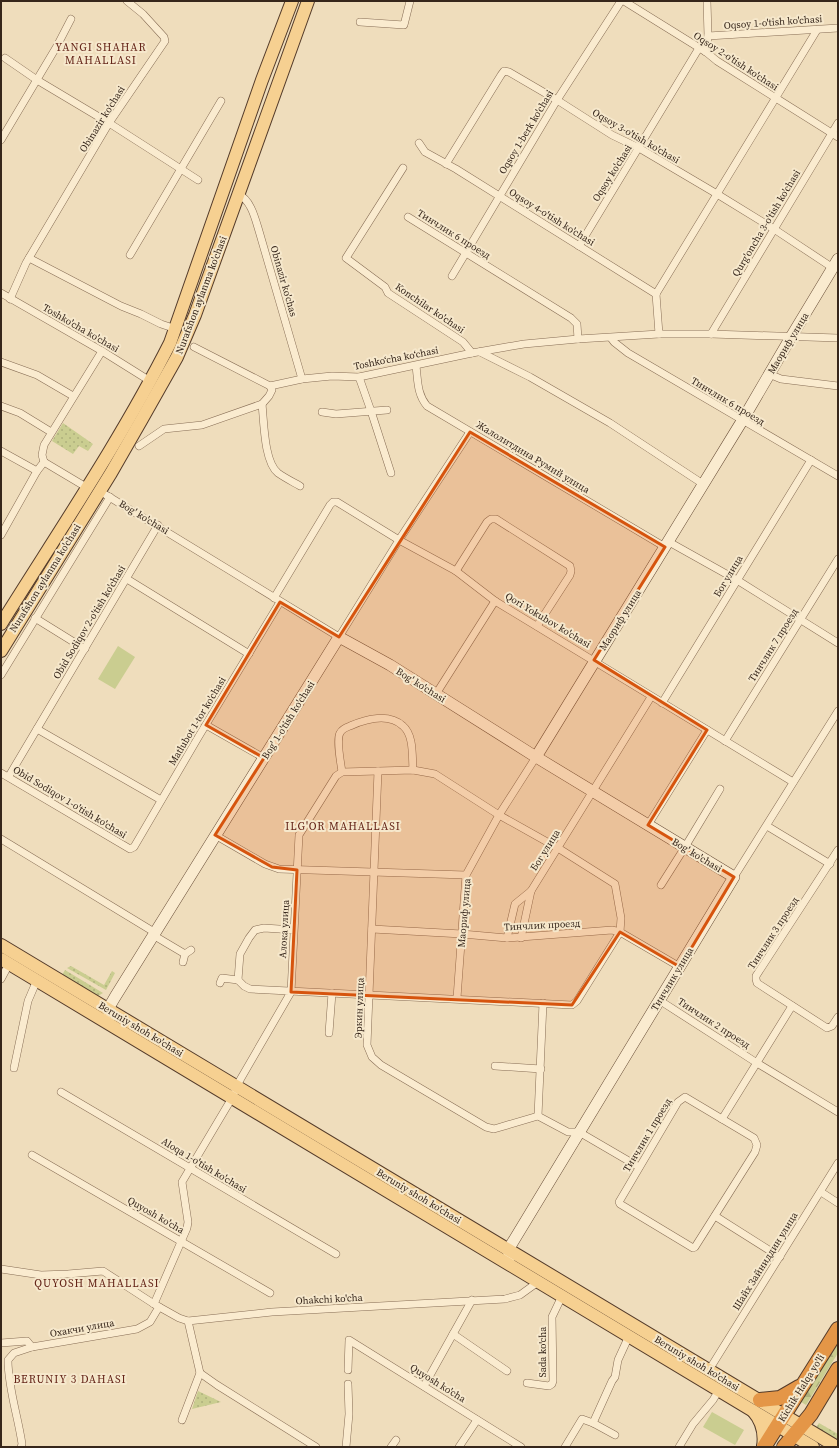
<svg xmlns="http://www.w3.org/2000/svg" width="839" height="1448" viewBox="0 0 839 1448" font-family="'Source Serif 4',serif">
<defs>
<pattern id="green-dots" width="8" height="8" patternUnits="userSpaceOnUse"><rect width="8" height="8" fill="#cacd90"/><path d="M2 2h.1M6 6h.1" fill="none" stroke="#aeb07c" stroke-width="1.8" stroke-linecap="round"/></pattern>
<pattern id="forest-firs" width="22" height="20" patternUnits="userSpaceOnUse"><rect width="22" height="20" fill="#cacd90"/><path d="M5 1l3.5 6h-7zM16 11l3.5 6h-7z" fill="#aeb07c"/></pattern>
</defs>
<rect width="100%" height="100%" fill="#efddbc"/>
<g fill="url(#green-dots)">
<path d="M63,423l30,21 -5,7 -9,-5 -6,8 -21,-13z"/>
<path d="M71,966l33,19 8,-14 3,2 -9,17 -39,-22z"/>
<path d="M65,970l38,23 -5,3 -36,-21z"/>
<path d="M198,1391l23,11 -29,7z"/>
<path d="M819,1423l19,11v8l-23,-13z"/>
</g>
<path fill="url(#forest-firs)" d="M838,1341v12l-32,52 -8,-5z"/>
<g fill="#cacd90">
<path d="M118,646l17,11 -20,32 -17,-10z"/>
<path d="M712,1412l32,18 -9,15 -32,-18z"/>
</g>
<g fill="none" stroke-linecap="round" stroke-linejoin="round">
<g stroke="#876d55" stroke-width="8">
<g id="street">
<path d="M624,1l82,51 11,9 121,76"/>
<path d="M360,22l44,3 6,-24"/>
<path d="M708,36l130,-8"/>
<path d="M706,52l2,-16 -1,-35"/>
<path d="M5,58l32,22 72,43 89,57"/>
<path d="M1,140l56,-94 14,-27"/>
<path d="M419,143l6,9 31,17 200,125"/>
<path d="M446,164l55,-89 3,-4 5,1 48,28 55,35 27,13 78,46 57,35 59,39"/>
<path d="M403,168l-57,90 39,29 3,6 75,49 9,11"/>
<path d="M238,194c13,6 17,24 21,37l43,148"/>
<path d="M408,217l163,101 6,6 1,15"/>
<path d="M579,246l120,-198"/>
<path d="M130,255l91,-154"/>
<path d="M29,258l92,48 20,8 20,10 15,5"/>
<path d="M452,276l105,-176 64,-99"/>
<path d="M1,293l101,58 48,30"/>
<path d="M656,294l161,-264"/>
<path d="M656,294l3,40"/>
<path d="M10,299l16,-36 83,-140 56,-82 -1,-4 -21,-23 -16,-13"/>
<path d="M711,334l127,-211"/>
<path d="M611,338l3,4 14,11 210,123"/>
<path d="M194,347l76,39 32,-7 30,-3 27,1 113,-24 52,-9 54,-5 81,-5h52l127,4"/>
<path d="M480,352l50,25 80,46 93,61"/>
<path d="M1,362l36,13 36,21"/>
<path d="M416,366c2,15 1,28 11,40l238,141"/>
<path d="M769,374l12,5 57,7"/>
<path d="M359,377l12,34 20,62"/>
<path d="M262,404c2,18 2,58 16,69 7,5 15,9 22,13"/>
<path d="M1,406l19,7 31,19"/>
<path d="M322,412l14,2 51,-4"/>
<path d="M139,446l25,-17 38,-4 60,-21 7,-8 3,-6 -2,-4"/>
<path d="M1,451l36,20 7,-9 42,25"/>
<path d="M44,462l-2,-7 2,-10 58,-94"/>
<path d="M106,495l233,142 60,-97 71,-108"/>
<path d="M1,535l36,-64"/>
<path d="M669,542l68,38 101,63"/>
<path d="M456,571l31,-49 4,-3h5l74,47 1,5 -1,4 -33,51"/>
<path d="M127,579l122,75"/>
<path d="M274,598l56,-93 3,-3h4l62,38 57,31 39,30 298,181"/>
<path d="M35,618l50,31"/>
<path d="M1,675l109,-178"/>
<path d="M436,694l59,-93"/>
<path d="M662,703l149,-243"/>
<path d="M206,725l58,33"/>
<path d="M37,729l124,71"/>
<path d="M725,741l113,-182"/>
<path d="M378,771l-11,274 5,12 9,8 105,62 8,2 44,-13 30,16h11l60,35"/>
<path d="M342,772c-1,-8 -6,-32 -2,-39 2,-4 7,-6 10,-7 16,-7 39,-13 53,0 11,9 9,31 10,44"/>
<path d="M1,773l129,76 4,-2 65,-111 81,-134"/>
<path d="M9,776l149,-251"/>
<path d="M648,825l59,-95"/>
<path d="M767,826l63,38"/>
<path d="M215,835l50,29 14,5 187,6"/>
<path d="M1,839l153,93"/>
<path d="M838,850l-82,126v3l1,4 70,45 5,-2 6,-9"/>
<path d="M734,877l104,-166"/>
<path d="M661,885l24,-38 35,-58"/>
<path d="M372,929l90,5 45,4 105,-8 8,2 60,35"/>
<path d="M153,935l32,19"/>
<path d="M507,938l8,-34 16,-13"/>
<path d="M521,938l10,-47 120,-194"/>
<path d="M183,962l2,-8 6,-4"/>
<path d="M1,979l8,-15"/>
<path d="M220,983l2,-5 16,2"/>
<path d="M457,998l9,-123 33,-60 37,-58"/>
<path d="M659,1000l98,63 81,49"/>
<path d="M329,1033l3,-40"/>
<path d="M495,1066l46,3"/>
<path d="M14,1068l14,-67 9,-21"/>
<path d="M61,1092l275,162"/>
<path d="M685,1097l69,41 3,7 -2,7 -60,95 -2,1 -73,-44 -1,-2 59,-100z"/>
<path d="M538,1116l5,-113"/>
<path d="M722,1119l70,-113"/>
<path d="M32,1155l238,138"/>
<path d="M821,1192l17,11"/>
<path d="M715,1216l65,41"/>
<path d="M1,1269l40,6 27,-1 35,-3 51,33 25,14 9,3 84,-9 233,-13 15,-4 18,-13"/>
<path d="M154,1304l33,-76 1,-6 -6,-40 50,-84 8,-18 51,-88 8,-157 37,-59 6,-4 36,-1 35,-1 22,4 64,41 59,33 57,36 6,34 -1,14 -43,69 -5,4 -322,-16 -6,-3 -6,-6 2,-26 9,-16 6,-8 9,-2 30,2"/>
<path d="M188,1321l12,52 17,12 99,62"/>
<path d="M453,1334l54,37"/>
<path d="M1,1343l26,-2 5,6 105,-18 13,-7 9,-15"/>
<path d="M348,1370l1,-30 172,107"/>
<path d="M709,1370l129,-207"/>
<path d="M527,1383l22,3 3,-2 1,-3 -1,-64 10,-21"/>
<path d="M424,1386l48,-86"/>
<path d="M182,1420l18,-47"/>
<path d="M593,1423l19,-42 3,-4 3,-17 11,-24"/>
<path d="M21,1447l1,-3c-4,-28 -14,-56 -14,-84l6,-7 18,-6"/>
<path d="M346,1447l3,-33 -1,-30"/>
<path d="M391,1447l5,-7"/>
<path d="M459,1447l18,-27"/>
<path d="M565,1447l17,-28 11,4 22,12"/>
<path d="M679,1447l14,-23 20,-24 6,-10"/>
</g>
</g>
<g stroke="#694e38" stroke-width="12">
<g id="secondary">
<path d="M536,757l206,-336 49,-84 47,-78"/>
<path d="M110,1017l-2,-8 7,-12 224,-360 51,28 146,92 198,120 -226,373 2,7"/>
</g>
</g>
<g stroke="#543b2a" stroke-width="14">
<g id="primary">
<path d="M1,624c58,-93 120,-184 169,-281l92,-263 30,-79"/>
<path d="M1,651l110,-178 31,-54 35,-62 18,-42 113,-314"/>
<path d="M1,945l836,502"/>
<path d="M1,959l812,488"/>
<path d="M753,1411c9,10 12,23 10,36"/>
</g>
</g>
<g stroke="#543b2a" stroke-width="16">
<g id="highway">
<path d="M760,1400l20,-2 19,-11"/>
<path d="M764,1447l74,-118"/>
<path d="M784,1447l27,-33 27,-45"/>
</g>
</g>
<use href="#street" stroke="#faebcf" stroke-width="7"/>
<use href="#secondary" stroke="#faebcf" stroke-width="11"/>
<use href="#primary" stroke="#f6d091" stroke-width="12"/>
<use href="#highway" stroke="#e49647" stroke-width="14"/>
</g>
<path fill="#d6540e" fill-opacity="0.2" stroke="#d6540e" stroke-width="3" stroke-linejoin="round" d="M470,432l195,115 -71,113 113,70 -59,95 86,52 -54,90 -60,-35 -48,73 -281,-13 6,-122 -25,-3 -57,-32 49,-77 -58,-33 74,-123 59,35z"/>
<g text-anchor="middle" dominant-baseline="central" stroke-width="4" stroke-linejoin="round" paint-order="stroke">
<g font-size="10" fill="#36261b" stroke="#f6e8cc">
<text transform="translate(773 22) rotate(-4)">Oqsoy 1-o'tish ko'chasi</text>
<text transform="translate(736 61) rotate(33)">Oqsoy 2-o'tish ko'chasi</text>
<text transform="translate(102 119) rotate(-58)">Obinazir ko'chasi</text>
<text transform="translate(526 132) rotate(-59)">Oqsoy 1-berk ko'chasi</text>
<text transform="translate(636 136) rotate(30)">Oqsoy 3-o'tish ko'chasi</text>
<text transform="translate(612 173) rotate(-58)">Oqsoy ko'chasi</text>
<text transform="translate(552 217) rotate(32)">Oqsoy 4-o'tish ko'chasi</text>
<text transform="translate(766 223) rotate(-59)">Qurg'oncha 3-o'tish ko'chasi</text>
<text transform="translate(454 234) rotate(32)">Тинчлик 6 проезд</text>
<text transform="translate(284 281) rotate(74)">Obinazir ko'chas</text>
<text transform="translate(201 295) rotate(-69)">Nurafshon aylanma ko'chasi</text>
<text transform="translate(430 308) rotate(34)">Konchilar ko'chasi</text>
<text transform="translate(81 328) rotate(30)">Toshko'cha ko'chasi</text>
<text transform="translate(788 343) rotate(-59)">Маориф улица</text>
<text transform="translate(396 358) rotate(-11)">Toshkoʻcha koʻchasi</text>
<text transform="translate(728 401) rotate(31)">Тинчлик 6 проезд</text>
<text transform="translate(533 457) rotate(31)">Жалолитдина Румий улица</text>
<text transform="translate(144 517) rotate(31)">Bog' ko'chasi</text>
<text transform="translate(728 576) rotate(-59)">Бог улица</text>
<text transform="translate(45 578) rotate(-58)">Nurafshon aylanma ko'chasi</text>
<text transform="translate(548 620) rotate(31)">Qori Yokubov ko'chasi</text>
<text transform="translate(620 620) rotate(-58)">Маориф улица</text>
<text transform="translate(89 622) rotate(-59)">Obid Sodiqov 2-o'tish ko'chasi</text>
<text transform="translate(773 645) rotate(-58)">Тинчлик 7 проезд</text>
<text transform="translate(421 685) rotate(32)">Bog' ko'chasi</text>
<text transform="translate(288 720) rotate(-58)">Bog' 1-o'tish ko'chasi</text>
<text transform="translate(197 721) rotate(-59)">Matlubot 1-tor ko'chasi</text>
<text transform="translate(70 802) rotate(31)">Obid Sodiqov 1-o'tish ko'chasi</text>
<text transform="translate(545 850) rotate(-58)">Бог улица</text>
<text transform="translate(697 855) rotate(31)">Bog' ko'chasi</text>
<text transform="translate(464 913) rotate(-85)">Маориф улица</text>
<text transform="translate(542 925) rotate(-3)">Тинчлик проезд</text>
<text transform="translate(284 929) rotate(-87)">Алока улица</text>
<text transform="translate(773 933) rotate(-57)">Тинчлик 3 проезд</text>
<text transform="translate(672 979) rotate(-59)">Тинчлик улица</text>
<text transform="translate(359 1008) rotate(-88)">Эркин улица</text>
<text transform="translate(714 1023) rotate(33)">Тинчлик 2 проезд</text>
<text transform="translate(141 1029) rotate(31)">Beruniy shoh ko'chasi</text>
<text transform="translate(647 1135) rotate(-59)">Тинчлик 1 проезд</text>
<text transform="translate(204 1165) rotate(31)">Aloqa 1-o'tish ko'chasi</text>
<text transform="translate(419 1196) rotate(31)">Beruniy shoh ko'chasi</text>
<text transform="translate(156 1215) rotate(30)">Quyosh ko'cha</text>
<text transform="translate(765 1261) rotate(-58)">Шайх Зайниддин улица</text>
<text transform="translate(329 1299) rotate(-3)">Ohakchi ko'cha</text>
<text transform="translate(82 1328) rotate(-10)">Охакчи улица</text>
<text transform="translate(542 1352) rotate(-90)">Sada ko'cha</text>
<text transform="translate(697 1363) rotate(31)">Beruniy shoh ko'chasi</text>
<text transform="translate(438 1383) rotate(32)">Quyosh ko'cha</text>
<text transform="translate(801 1388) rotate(-58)">Kichik Halqa yo'li</text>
</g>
<g font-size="11" letter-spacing="1" fill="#642418" stroke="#f6e8cc">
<text x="101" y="47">YANGI SHAHAR<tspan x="101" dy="13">MAHALLASI</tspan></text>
<text x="343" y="826">ILG'OR MAHALLASI</text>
<text x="97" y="1283">QUYOSH MAHALLASI</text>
<text x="70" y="1379">BERUNIY 3 DAHASI</text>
</g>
</g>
<rect width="839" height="1448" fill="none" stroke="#36261b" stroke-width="4"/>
</svg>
